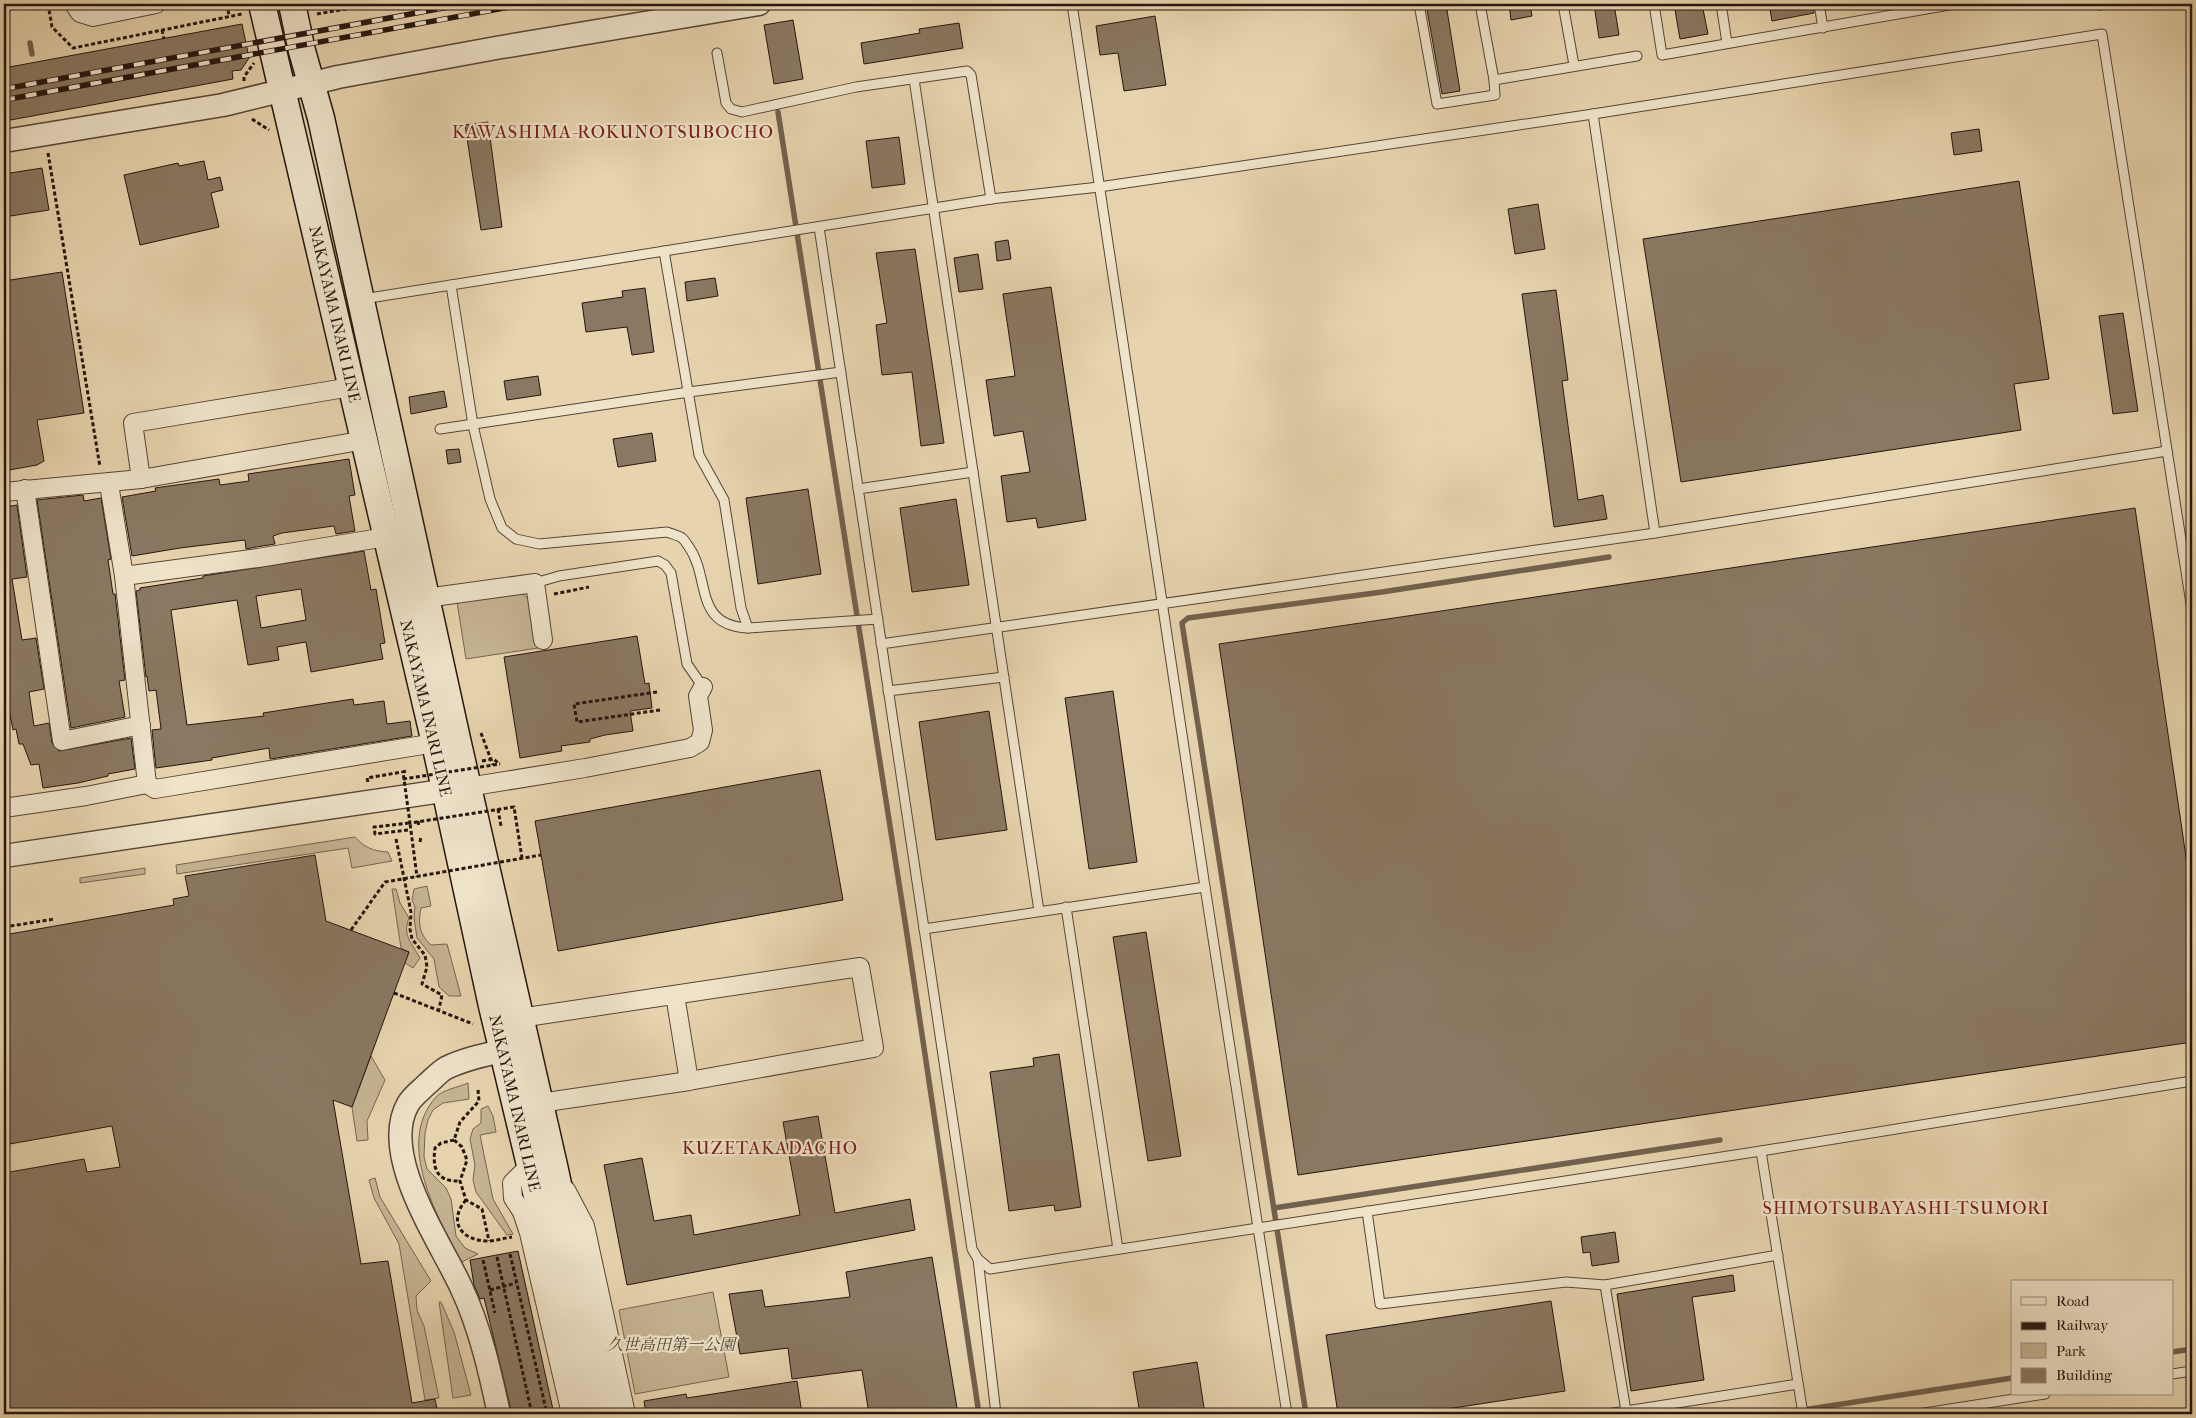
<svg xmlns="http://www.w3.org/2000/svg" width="2196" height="1418" viewBox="0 0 2196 1418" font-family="'IM FELL French Canon','Noto Serif JP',serif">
<rect width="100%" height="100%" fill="#e7d4ae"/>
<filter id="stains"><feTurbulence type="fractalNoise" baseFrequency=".004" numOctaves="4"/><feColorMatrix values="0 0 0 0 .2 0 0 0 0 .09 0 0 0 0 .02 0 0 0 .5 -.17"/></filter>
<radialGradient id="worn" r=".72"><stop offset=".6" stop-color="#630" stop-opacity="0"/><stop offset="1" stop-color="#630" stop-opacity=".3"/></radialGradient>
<g fill="#c6b493" stroke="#766451">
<path d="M519,591l11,9 8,48 -72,11 -9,-57z"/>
<path d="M355,837c10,11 18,14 33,15l4,9 -40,7 -4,-20 -171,26 -1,-9z"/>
<path d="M145,868v6l-65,9v-5z"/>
<path d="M427,886l4,20 -10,2c-3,16 -2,26 10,37l16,-1 14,52h-12l-10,-9 -5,-28 -17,-21 -3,-20 1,-11 -3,-7 2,-11z"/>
<path d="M392,889h4l4,14 9,15c-7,18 3,25 11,40l-7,10 -8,-5 4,-11 -8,-4z"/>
<path d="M371,1056l14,24 -18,41 1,19 -11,1 -5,-34z"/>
<path d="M468,1083l1,16 -26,4 -10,7 -5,10 -3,13 -1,24 3,12 19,19 5,11 5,37 9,12 13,6 -18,9c-21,-46 -66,-119 -24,-166 6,-7 23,-10 32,-14z"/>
<path d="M488,1106l5,10 3,16 -16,3 13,64 20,35 -6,1 -31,-43 -3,-12 2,-15 -5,-26 3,-10 8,-6v-14z"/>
<path d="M375,1178l5,19 51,84 -15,15 1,14 7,16 15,72 -14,2 -26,-156 -25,-46 -5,-18z"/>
<path d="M713,1292l16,85 -94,17 -16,-84z"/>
<path d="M439,1302h2l13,30 17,63 -18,3z"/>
</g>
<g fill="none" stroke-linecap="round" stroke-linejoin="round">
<g stroke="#72614e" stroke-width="5.5">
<path d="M30,43l2,11"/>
<path d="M778,112l128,816 73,486"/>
<path d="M1274,1208l446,-68"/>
<path d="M2172,1352l20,-3"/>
<path d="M1306,1414l-124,-791 6,-5 194,-26 227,-35"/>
<path d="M1776,1414l236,-36"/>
</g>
</g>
<g fill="#8a7862" stroke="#25150f" fill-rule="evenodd">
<path d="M1426,4h20l14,87 -18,3z"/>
<path d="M1509,4h21l2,12 -21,4z"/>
<path d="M1594,4h20l5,31 -20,3z"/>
<path d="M1674,4h28l6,30 -28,5z"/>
<path d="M1769,4h44l1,9 -42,8z"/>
<path d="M1155,16l11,69 -42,6 -6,-38 -18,2 -4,-29z"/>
<path d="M793,20l10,59 -29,5 -10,-59z"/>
<path d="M959,23l4,25 -99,16 -3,-21 59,-10 -1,-4z"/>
<path d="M242,24l7,34 -8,12 -9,1 1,8 -228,42 -1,-53z"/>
<path d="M488,122l14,105 -21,3 -16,-105z"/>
<path d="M1979,129l3,22 -28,4 -3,-22z"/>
<path d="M899,137l6,47 -33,4 -6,-47z"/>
<path d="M204,161l4,19 12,-3 3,13 -12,3 8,34 -79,18 -16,-70 54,-12 1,3z"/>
<path d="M42,168l7,42 -45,7v-43z"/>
<path d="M2019,181l30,198 -35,5 7,46 -340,52 -38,-243z"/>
<path d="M1538,204l7,45 -30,5 -7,-45z"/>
<path d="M1008,240l3,19 -14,2 -2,-19z"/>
<path d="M915,249l29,194 -23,3 -9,-74 -30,3 -6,-50 11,-2 -11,-70z"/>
<path d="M978,254l5,35 -24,3 -5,-34z"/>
<path d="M62,272l22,141 -47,7 7,41 -7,4 -33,6v-190z"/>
<path d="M715,278l3,18 -31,5 -2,-19z"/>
<path d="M1051,287l35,233 -48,8 -2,-10 -29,4 -6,-46 29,-4 -7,-41 -29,5 -8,-56 29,-4 -12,-82z"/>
<path d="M645,288l9,64 -22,3 -5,-28 -41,5 -4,-29 41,-6 -1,-6z"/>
<path d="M1556,290l12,90 -6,1 16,119 25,-5 4,24 -53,8 -32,-233z"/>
<path d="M2123,313l15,98 -25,3 -14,-98z"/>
<path d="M538,376l3,19 -34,5 -3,-19z"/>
<path d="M444,391l3,16 -36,7 -2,-17z"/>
<path d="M652,433l4,28 -38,6 -5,-28z"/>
<path d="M459,449l2,13 -13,2 -2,-14z"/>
<path d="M349,459l6,36 -6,1 6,35 -19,3 -2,-8 -52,7 -9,3 2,8 -19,3 -10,2 -1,-9 -65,8 -48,8 -10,-59 34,-6 -1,-3 64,-9 1,6 29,-4 -1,-7z"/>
<path d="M808,489l13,85 -63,10 -12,-86z"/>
<path d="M83,495l1,6 17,-3 10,61 -3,1 5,34h2l10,86 -6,1 6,36 -54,11 -34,-228z"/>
<path d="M956,499l13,86 -57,7 -12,-84z"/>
<path d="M17,505l10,72 -15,2 10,61 14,-2 8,51 -15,3 5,34 15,-3 3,20 7,8 72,-13 4,31 -27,5v2l-30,7 -35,5 -4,-24 -8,1 -8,-21h-4l-3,-15 -3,1 -9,-47v-176z"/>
<path d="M2135,508l57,390v144l-894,133 -79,-531z"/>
<path d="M364,551l7,39 5,-1 9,54 -5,1 3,15 -72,13 -5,-30 -29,5 2,13 -31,5 -11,-65 -66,10 16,115 77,-9 -1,-3 90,-14 1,6 30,-4 3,23 23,-3 2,15 -142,23 -1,-11 -57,10v2l-56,8 -4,-38 9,-1 -5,-39 -7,1 -2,-15 -1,1 -10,-86 4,-1v-2l63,-10v-2zM301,589l5,31 -45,8 -5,-32z"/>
<path d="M637,636l8,48 4,-1 3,25 -22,3 3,20 -28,4 -15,4v3l-29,4 1,5 -42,7 -16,-101z"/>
<path d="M1113,691l24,171 -48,7 -24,-171z"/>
<path d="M989,711l18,119 -71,10 -17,-118z"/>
<path d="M820,770l23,130 -285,51 -23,-130z"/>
<path d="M315,855l11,66 83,31 -57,155 -19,-7 28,164 27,-3 24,142 23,-4 3,15h-434v-241l80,-14 3,13 33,-5 -8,-41 -108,19v-210l170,-30 -1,-6 16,-3 -4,-20z"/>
<path d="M1146,932l35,224 -33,5 -35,-224z"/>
<path d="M1059,1054l22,153 -26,4 -1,-6 -45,6 -19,-139 44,-6 -1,-8z"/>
<path d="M818,1116l17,97 75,-14 5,31 -288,55 -23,-120 38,-7 12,63 37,-6 3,20 106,-20 -17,-93z"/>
<path d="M1615,1232l4,30 -27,4 -2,-14 -7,1 -2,-16z"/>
<path d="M518,1251l36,163h-42l-28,-116 -4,1 -6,-14 -4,-25z"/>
<path d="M932,1257l26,157h-89l-7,-44 -70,9 -4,-31 -48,6 -11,-60 33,-4 3,17 85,-10 -4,-25z"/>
<path d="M1733,1275l2,16 -43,6 12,83 -73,11 -14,-97z"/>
<path d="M1551,1301l14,90 -151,23h-76l-12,-79z"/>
<path d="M1197,1362l8,52h-65l-7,-42z"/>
<path d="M797,1381l5,33h-156l-2,-13 42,-7 1,4z"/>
</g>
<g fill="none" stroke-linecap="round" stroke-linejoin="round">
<g stroke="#564537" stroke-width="11">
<g id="service">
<path d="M1072,4l133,883 82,527"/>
<path d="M1419,4l18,100 58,-9 -1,-15"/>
<path d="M1480,4l14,76 143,-24"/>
<path d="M1563,4l11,61"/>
<path d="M1654,4l8,51 293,-51"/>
<path d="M1721,4l6,39"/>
<path d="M1819,4l4,24"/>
<path d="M2100,4v1"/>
<path d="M717,53l9,50 5,6 11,3 114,-25 111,-16 4,4 20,124"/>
<path d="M914,79l125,832"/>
<path d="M1593,114l62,419"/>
<path d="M819,227l153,1022 6,10 12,10 771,-118 431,-70"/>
<path d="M664,251l35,204 25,45 17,108 7,20"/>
<path d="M451,285l22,140 17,74 12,29 14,11 23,5 128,-12c4,2 11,3 15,6 3,2 5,7 7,9 22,32 4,78 59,81l130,-9"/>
<path d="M363,299l628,-100 108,-12 494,-73 509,-80 90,576"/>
<path d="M440,429l249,-37 152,-20"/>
<path d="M858,489l115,-17"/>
<path d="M535,583l24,-7 99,-15 7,4 6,8 16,91 16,23"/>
<path d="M881,644l774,-111 512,-82"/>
<path d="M888,691l116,-14"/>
<path d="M1066,907l52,342"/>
<path d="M924,929l281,-42"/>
<path d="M1761,1151l42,263"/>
<path d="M1367,1211l13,93 186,-22 39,3 173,-30"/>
<path d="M978,1259l18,155"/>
<path d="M1605,1285l21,126"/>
<path d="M2172,1374l20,-3"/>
<path d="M1607,1414l191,-30"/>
<path d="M1918,1414l127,-20"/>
</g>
</g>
<g stroke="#564537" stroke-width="20">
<g id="minor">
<path d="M74,4l6,9 13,4 63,-13"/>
<path d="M141,479l-8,-56 218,-36"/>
<path d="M109,484l15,92 23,208"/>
<path d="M25,489l37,252 79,-16"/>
<path d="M4,492l137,-13 224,-39"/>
<path d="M124,576l134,-18 128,-21"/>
<path d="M426,598l109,-15 8,57"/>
<path d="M468,787l117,-19 105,-20 10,-6 3,-12 -5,-34 5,-9"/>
<path d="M4,808l82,-12 61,-12 8,5 280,-46"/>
<path d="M675,995l14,86"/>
<path d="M520,1018l340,-51 14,81 -185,33 -149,22"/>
<path d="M530,1165l-18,18 1,15 9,14 7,21 42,181"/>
<path d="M566,1190l19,36 41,188"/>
</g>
</g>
<g stroke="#564537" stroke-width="25">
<g id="tertiary">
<path d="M4,141l219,-36 115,-28 158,-29 263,-44"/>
<path d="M4,856l458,-68"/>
<path d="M499,1414c-9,-42 -19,-87 -38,-127 -21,-46 -82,-132 -53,-183 4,-7 12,-13 18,-19 6,-5 13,-13 20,-17 22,-11 49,-15 73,-21"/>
</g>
</g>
<g stroke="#25150f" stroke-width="29">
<g id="secondary">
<path d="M262,4l173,739 57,263 38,159 55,249"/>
<path d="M292,4l10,47 19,67 136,621 98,431 51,244"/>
</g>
</g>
<g stroke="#25150f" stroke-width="3" stroke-dasharray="4 2.5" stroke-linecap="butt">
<path d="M48,4l4,23 21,21 169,-34"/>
<path d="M227,4l2,12"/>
<path d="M317,14l58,-10"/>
<path d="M162,30l2,9"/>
<path d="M244,81v-4l10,-14"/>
<path d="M252,119l17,11"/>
<path d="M48,153l52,314"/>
<path d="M554,594l35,-7"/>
<path d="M657,692l-83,12 3,18 83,-12"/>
<path d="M482,761l11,-2 7,5"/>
<path d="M368,782l-1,-4 35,-6"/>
<path d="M498,809l3,17"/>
<path d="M418,821l1,6"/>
<path d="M408,830l-33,4 -1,-7 36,-4 7,54"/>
<path d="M396,839l15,73 -1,17 2,10 13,16 2,12 -5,17 20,11 -3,14"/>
<path d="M420,842l1,-6"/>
<path d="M4,927l51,-8"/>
<path d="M394,993l79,31"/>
<path d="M478,1090l1,11 -19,21 -6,18 8,7 5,13 -7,21 6,19 16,9 7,32"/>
<path d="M454,1140l-13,3 -6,5c-3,21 2,34 25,33"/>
<path d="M466,1200c-19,22 -4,41 22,41 8,0 16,-3 24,-4"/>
<path d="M510,1254l37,160"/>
<path d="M497,1257l35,157"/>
<path d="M483,1260l12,53"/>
<path d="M490,1290l26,-7"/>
</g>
<use href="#service" stroke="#efe3ca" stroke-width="9"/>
<use href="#minor" stroke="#efe3ca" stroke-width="18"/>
<use href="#tertiary" stroke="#efe3ca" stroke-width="22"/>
<use href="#secondary" stroke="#efe3ca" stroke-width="26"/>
<g stroke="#25150f" stroke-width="5.5">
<g id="rail">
<path d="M4,89l461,-85"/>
<path d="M4,100l522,-96"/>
</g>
</g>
<use href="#rail" stroke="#efe3ca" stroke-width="4" stroke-dasharray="11" stroke-linecap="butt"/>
<g stroke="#25150f" stroke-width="3" stroke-dasharray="4 2.5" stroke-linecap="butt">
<path d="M481,733l12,32"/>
<path d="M406,771l-3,1 7,51 104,-16 8,51"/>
<path d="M403,779l97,-15"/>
<path d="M351,930l34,-48 156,-27"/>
</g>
</g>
<g text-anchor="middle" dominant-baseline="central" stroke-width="4.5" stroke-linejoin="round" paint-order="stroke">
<g font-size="16" fill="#25150f" stroke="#efe3ca">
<text transform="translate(335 314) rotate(77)">NAKAYAMA INARI LINE</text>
<text transform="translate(426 708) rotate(77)">NAKAYAMA INARI LINE</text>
<text transform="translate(515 1103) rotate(77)">NAKAYAMA INARI LINE</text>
</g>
<g font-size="16" font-style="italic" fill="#554537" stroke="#efe3ca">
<text x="671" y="1344">久世高田第一公園</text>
</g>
<g font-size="18" letter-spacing="1" fill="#7a1f14" stroke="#efe3ca">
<text x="613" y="132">KAWASHIMA-ROKUNOTSUBOCHO</text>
<text x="770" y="1148">KUZETAKADACHO</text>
<text x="1906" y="1208">SHIMOTSUBAYASHI-TSUMORI</text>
</g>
</g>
<rect width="2196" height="1418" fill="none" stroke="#e7d4ae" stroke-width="20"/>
<rect x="5" y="5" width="2186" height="1408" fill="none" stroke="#25150f" stroke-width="2.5"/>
<rect x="10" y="10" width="2176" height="1398" fill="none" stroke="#25150f"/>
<rect x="2011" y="1280" width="162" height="115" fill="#efe3ca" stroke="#9e917f"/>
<rect x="2021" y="1297" width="25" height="8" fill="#efe3ca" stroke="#9e917f"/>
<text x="2056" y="1306" font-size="15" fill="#25150f">Road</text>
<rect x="2021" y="1322" width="25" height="8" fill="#25150f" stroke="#9e917f"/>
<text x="2056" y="1330" font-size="15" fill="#25150f">Railway</text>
<rect x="2021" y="1343" width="25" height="15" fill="#c6b493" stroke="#9e917f"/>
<text x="2056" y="1356" font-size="15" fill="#25150f">Park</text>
<rect x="2021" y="1368" width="25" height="15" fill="#8a7862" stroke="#9e917f"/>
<text x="2056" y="1380" font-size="15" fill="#25150f">Building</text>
<rect width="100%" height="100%" filter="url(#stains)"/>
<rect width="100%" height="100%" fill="url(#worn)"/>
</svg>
